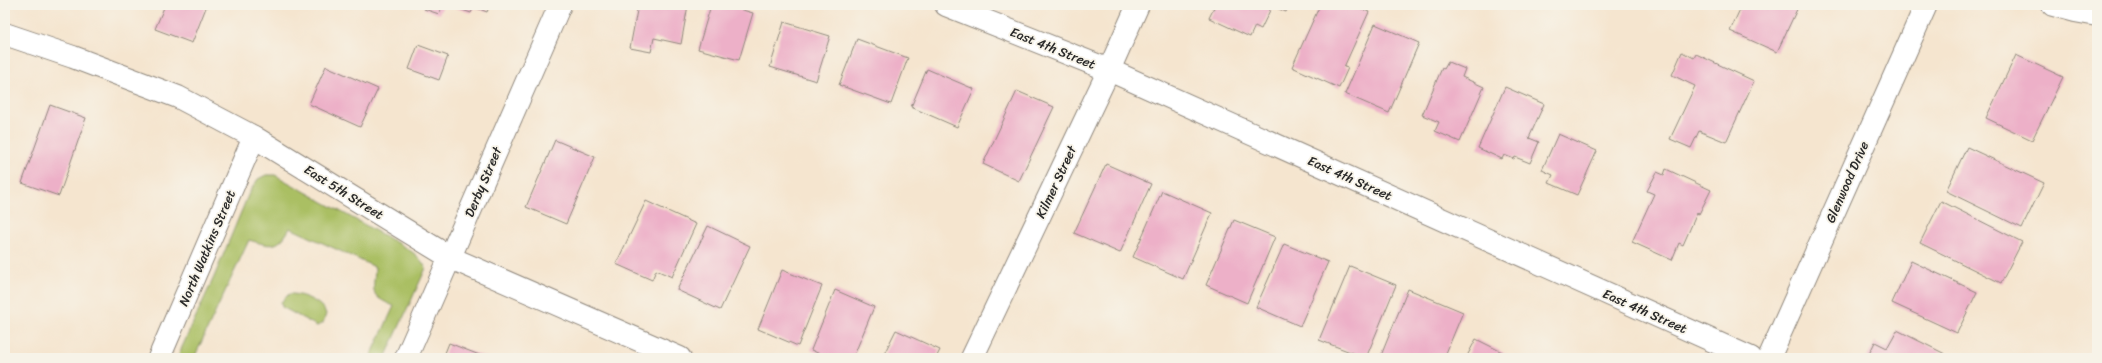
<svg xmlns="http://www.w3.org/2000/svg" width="2102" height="363" viewBox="0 0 2102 363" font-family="Sriracha,sans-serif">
<rect width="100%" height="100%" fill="#f7f3e8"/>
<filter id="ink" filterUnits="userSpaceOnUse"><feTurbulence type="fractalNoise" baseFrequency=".025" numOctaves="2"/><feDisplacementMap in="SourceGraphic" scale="8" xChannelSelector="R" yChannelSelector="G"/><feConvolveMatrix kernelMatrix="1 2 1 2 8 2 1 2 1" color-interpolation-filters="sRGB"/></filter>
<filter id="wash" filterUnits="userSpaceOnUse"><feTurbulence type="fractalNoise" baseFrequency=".012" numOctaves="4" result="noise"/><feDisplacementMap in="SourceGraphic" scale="16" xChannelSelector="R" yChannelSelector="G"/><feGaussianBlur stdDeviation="0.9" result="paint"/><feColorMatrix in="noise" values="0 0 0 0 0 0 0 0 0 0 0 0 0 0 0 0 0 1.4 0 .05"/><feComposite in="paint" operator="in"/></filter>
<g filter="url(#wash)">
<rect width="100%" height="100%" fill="#f5e5cf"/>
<g fill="#aabf63" stroke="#6a7547">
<path d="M266,175h9l126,70c11,6 19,12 25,23l-41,90h-15l24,-52c-26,-11 -20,-13 -19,-39l-85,-39c-12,22 -20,18 -41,12l-55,118h-17l37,-81 35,-84 9,-14z"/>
<path d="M289,294c11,-1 34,8 37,20l-3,9 -6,3 -35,-19 -1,-5z"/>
</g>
<g id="blocks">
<g fill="#edb0c8">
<path d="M165,5h42l-15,38 -37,-14z"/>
<path d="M425,5h18l-4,9 -15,-5z"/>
<path d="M448,5h42l-3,7 -13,-5 -3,6z"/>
<path d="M638,5h50l-7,39 -27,-6 -3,14 -21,-4z"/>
<path d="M711,5h14l28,8 -14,47 -41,-11z"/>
<path d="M1207,5h82l-3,7 -14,-6 -11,23 -6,-3 -5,11 -41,-19 5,-10z"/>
<path d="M1320,5h33l16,7 -25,55 4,1 -9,20 -47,-21z"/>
<path d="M1742,5h57l-22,47 -47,-21z"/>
<path d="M784,22l46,14 -14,45 -46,-14z"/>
<path d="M1375,24l44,19 -30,70 -44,-19z"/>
<path d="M857,39l51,19 -17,46 -52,-19z"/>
<path d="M418,45l30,11 -9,24 -30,-11z"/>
<path d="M1682,52l12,6 2,-4 58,27 -28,61 -27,-11 -8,17 -21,-9 25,-53 -23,-11z"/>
<path d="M2016,55l47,22 -31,63 -46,-22z"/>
<path d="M1448,62l17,7 -3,8 22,10 -24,55 -25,-11 4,-9 -17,-7 20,-47 2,1z"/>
<path d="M326,66l52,23 -18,38 -51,-23z"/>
<path d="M927,69l47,20 -17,38 -46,-20z"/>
<path d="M1505,87l39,17 -15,34 10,4 -9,21 -15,-6 -1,2 -10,-4 -2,4 -24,-11z"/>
<path d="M1017,91l37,16 -35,74 -36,-17z"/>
<path d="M50,105l36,13 -27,78 -37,-13z"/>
<path d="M1558,134l39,17 -20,44 -28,-12 4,-8 -11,-5z"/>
<path d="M555,140l40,17 -29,67 -40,-17z"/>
<path d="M1967,147l77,36 -22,45 -76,-37z"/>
<path d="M1106,164l45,20 -31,69 -46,-20z"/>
<path d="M1666,169l45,21 -12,24 -2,-1 -14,32 -4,-2 -7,17 -40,-18 22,-48 -7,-3 10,-19 7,3z"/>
<path d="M1162,191l50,22 -29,66 -50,-22z"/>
<path d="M646,201l50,23 -24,53 -16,-7 -4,10 -36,-16z"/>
<path d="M1941,201l81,41 -21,41 -81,-40z"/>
<path d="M1234,220l41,17 -28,66 -41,-18z"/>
<path d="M708,226l42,20 -30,64 -43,-20z"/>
<path d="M1284,244l44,18 -28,64 -44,-19z"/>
<path d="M1911,261l66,31 -20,41 -65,-30z"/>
<path d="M1350,266l46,19 -30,73 -47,-18z"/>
<path d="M782,270l40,16 -24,60 -40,-17z"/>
<path d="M1408,289l55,23 -19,46h-64z"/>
<path d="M835,290l39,17 -21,51h-24l-18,-8z"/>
<path d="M896,330l44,20 -4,8h-54z"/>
<path d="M1897,330l54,27 -1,1h-83l8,-16 12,6z"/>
<path d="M1476,339l38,19h-48z"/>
<path d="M449,343l38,15h-44z"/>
</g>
</g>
</g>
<g filter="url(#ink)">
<use href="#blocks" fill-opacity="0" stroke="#90887d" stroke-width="1"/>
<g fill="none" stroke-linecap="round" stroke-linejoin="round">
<g stroke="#90887d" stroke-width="24">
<g id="minor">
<path d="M946,5l163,65 642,288"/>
<path d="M2053,5l22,6 22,4"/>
<path d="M5,34l68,23 105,40 76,40 197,121 229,100"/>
<path d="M159,358l95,-221"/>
<path d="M406,358l154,-353"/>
<path d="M972,358l137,-288 29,-65"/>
<path d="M1769,358l157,-353"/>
</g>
</g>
<use href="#minor" stroke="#fff" stroke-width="22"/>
</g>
</g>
<g text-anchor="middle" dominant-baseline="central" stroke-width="3.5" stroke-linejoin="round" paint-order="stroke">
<g font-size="13" fill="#2b2b2b" stroke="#f7f3e8">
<text transform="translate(1053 48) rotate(22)">East 4th Street</text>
<text transform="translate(1350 178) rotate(24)">East 4th Street</text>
<text transform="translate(483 182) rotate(-67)">Derby Street</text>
<text transform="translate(1056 182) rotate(-65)">Kilmer Street</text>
<text transform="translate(1847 182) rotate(-66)">Glenwood Drive</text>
<text transform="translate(344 192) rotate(32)">East 5th Street</text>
<text transform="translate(207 248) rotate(-67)">North Watkins Street</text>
<text transform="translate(1645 311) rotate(24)">East 4th Street</text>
</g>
</g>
<rect width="2102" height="363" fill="none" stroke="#f7f3e8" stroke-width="20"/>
</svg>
